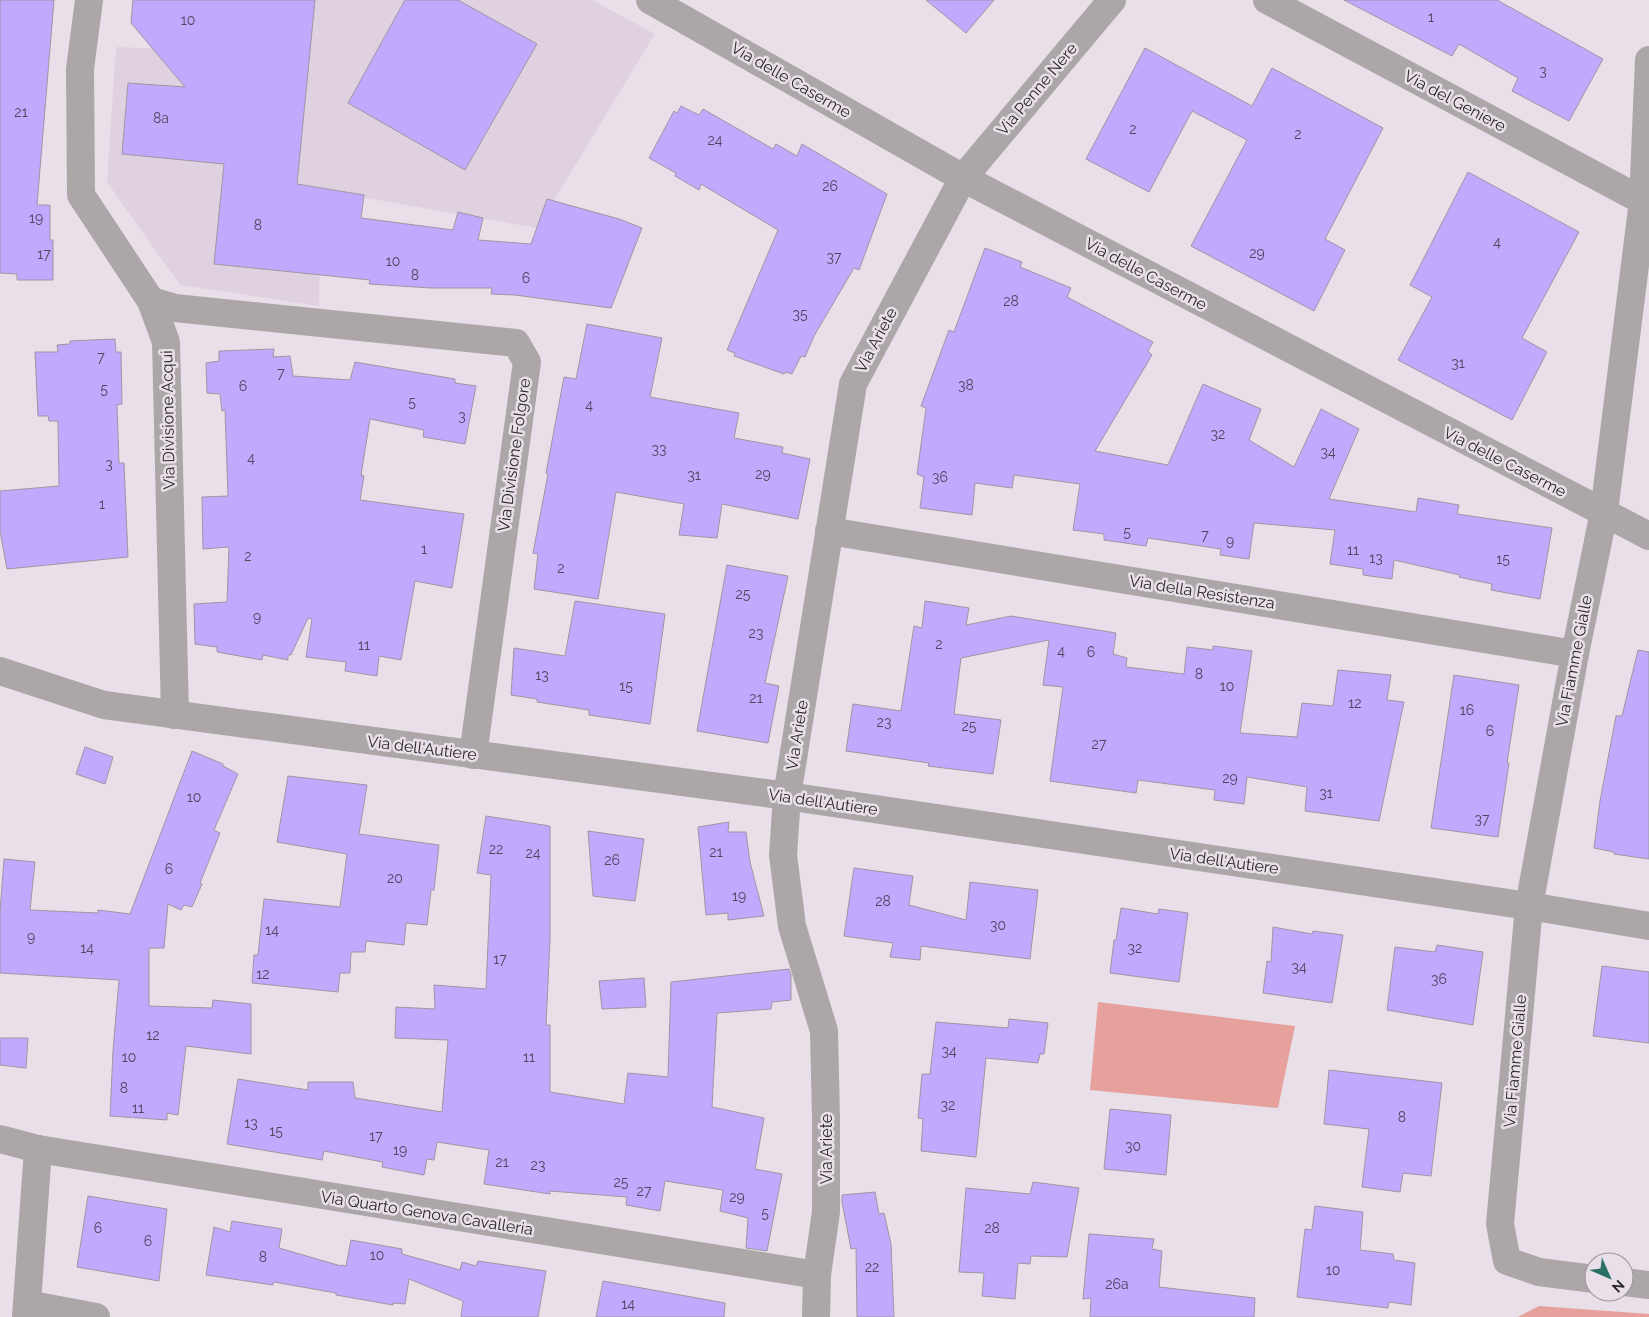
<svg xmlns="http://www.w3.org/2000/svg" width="1649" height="1317" viewBox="0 0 1649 1317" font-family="Raleway,sans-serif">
<rect width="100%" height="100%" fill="#e8dfe8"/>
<path fill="#e0d1e1" d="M306,0h286l63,34 -118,194 -216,-38 -2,116 -139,-21 -73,-103 9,-135 162,6z"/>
<g fill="#e6a19d">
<path d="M1098,1002l197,24 -17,82 -188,-18z"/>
<path d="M1539,1306l110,8v3h-131z"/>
</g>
<g fill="#c1a9fd" stroke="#9b98a3">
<path d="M0,0h54l-17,205h13v35h3v40h-36v-6l-17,-1z"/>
<path d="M133,0h182l-18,184 67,11 -3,23 92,12 5,-18 25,6 -5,22 53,4 16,-45 72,20 23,9 -31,80 -96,-13 -24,-1 1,-6h-61l-62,-4 1,-4 -156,-16 10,-100 -102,-10 6,-71 57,4 -54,-64z"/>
<path d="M405,0h53l79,44 -72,126 -117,-67z"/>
<path d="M926,0h68l-28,33z"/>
<path d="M1344,0h153l106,59 -34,62 -57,-30 6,-13 -59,-34 -7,12z"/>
<path d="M1145,48l107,58 20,-38 111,60 -58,111 20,11 -31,61 -123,-65 56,-106 -55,-29 -43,81 -63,-33z"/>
<path d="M681,106l18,9 4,-6 70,40 3,-5 21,12 5,-12 85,50 -28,76 -5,-2 -40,68 -9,21 -4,-1 -9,18 -7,-2 -1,2 -50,-18 1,-3 -8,-3 51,-120 -77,-46 -2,6 -24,-14 1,-3 -27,-15 25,-47 3,2z"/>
<path d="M1468,172l111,60 -57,106 25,14 -35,68 -114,-60 34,-63 -22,-12z"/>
<path d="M985,248l37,14 -2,5 51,21 -4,9 86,45 -5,9 4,4 -57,96 73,14 35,-81 58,25 -12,31 45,27 27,-58 38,20 -30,70 87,13 2,-14 41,7 -2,9 95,14 -12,71 -49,-9 1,-6 -33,-7 1,-2 -66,-15 -2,19 -29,-4v-6l-33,-5 5,-34 -81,-7 -5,36 -29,-4 1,-6 -73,-11 -2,8 -42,-6v-6l-31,-4 7,-46 -66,-9 -2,13 -37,-5 -3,32 -52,-7 4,-31 -7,-3 9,-66 -5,-2 28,-76 5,2z"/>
<path d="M587,324l75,14 -12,59 89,16 -5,25 49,9 -1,6 28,6 -12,60 -76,-15 -5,34 -38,-3 5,-31 -68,-12 -18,107 -64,-10 4,-35 -5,-1 15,-79 -2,-1 18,-96 12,2z"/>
<path d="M115,339l1,13h5l1,52 -5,1 2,58h5l4,94 -121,12 -7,-38v-40l59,-5 -1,-65h-9l-1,-5h-10l-3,-64h23l-1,-7 13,-1v-3z"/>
<path d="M274,349l-1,8 17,-1 3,20 57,4 5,-18 100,17v4l21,3 -11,58 -42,-7 1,-7 -54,-11 -9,56 3,1 -4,24 104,14 -12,74 -37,-7 -14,79 -22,-4 -2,20 -32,-5 1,-9 -40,-5 6,-38 -4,-1 -17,37h-3v5l-25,-5 -1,5 -45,-8v-5l-22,-3 -1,-40 33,-2 2,-55 -26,2 -1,-52 26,-1 -3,-86 -3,1 -2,-17 -13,-1 -1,-30 13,-2v-10z"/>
<path d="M727,565l61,11 -23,107 14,3 -11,57 -71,-12z"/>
<path d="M575,601l90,13 -15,110 -61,-9v-5l-52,-8v-3l-26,-4 3,-47 51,8z"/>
<path d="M925,601l44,7 -3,17 45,-9 105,17 -3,21 14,4 -1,9 58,7 3,-27 26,3v-4l39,5 -12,82 57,4 5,-34 31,3 5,-36 53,5 -4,25 17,2 -25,119 -74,-10 2,-24 -60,-10 -3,27 -30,-4 1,-10 -77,-10 -2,13 -86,-12 13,-94 -20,-2 6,-45 -88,18 -7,56 47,6 -8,54 -65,-8 1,-3 -83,-12 7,-47 48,7 13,-85 8,2z"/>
<path d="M1638,650l11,2v207l-35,-5v-2l-20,-4 6,-47 16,-85h6z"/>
<path d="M1454,675l65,10 -12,78h2l-11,74 -67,-9z"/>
<path d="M85,747l28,10 -8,27 -29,-10z"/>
<path d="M192,751l31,13v2l15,8 -24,56 6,3 -20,50 2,1 -10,23 -8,-2 -3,5 -13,-6 -4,44h-15v58l63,2 1,-8 38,4v50l-65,-8 -8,69 -11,-2v7l-57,-4 3,-65 6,-71 -119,-7v-61l4,-53 31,3 -5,48 68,3v-3l32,4z"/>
<path d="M288,776l79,9 -8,49 80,11 -5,45h-3l-4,35 -21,-2 -2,22 -38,-4 -1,11h-14l-1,21h-10l-2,19 -86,-9 2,-28h4l6,-56 76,8 7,-53 -70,-12z"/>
<path d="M486,816l64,10v114l-4,85h4v67l74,12 4,-31 40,4 3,-95 118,-13 2,6v25l-19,2 -1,7 -54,4 -5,94 52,11 -9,51 27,5 -15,77 -21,-3 2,-30 -28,-7 3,-21 -58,-9 -5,30 -34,-6 1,-8 -77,-6v3l-66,-10 5,-34 -52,-8 -3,18 -7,-1 -3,16 -42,-8 1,-5 -59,-11 -2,9 -95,-16 11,-65 70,11v-8h45l2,16 87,14 6,-72 -53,-2 1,-31 39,2 -1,-24 52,4 5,-114 -14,-2z"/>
<path d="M729,822l-1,10h18l4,30 14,54 -36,4v-7l-22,2 -8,-88z"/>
<path d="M588,831l56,8 -9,62 -42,-5z"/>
<path d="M854,868l59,8 -4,29 57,15 4,-38 68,8 -8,69 -109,-13 -1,14 -30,-3 3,-14 -49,-7z"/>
<path d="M1121,908l37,6 1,-5 29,4 -9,69 -69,-9 4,-33h2z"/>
<path d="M1273,927l39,7 1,-3 30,4 -11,68 -69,-10 4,-32 4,1z"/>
<path d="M1437,945l46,7 -10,73 -86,-15 8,-63 40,5z"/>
<path d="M1602,966l47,6v71l-56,-7z"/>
<path d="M644,978l2,29 -44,2 -3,-28z"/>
<path d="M1009,1019l39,4 -4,31h-4l-2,9 -52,-5 -10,99 -55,-6 2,-32 -5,-1 4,-44h8l6,-52 72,6z"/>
<path d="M0,1038h28l-2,30 -26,-3z"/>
<path d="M1329,1070l113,13 -11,93 -28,-3 -3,19 -38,-5 7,-58 -45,-5z"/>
<path d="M1110,1109l61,6 -5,60 -62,-6z"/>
<path d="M1033,1182l46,6 -12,69 -36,-1 -1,8 -12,-1 -3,36 -33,-3 2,-23 -25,-1 7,-84 64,6z"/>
<path d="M875,1192l4,22 5,-1 7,31 3,73h-37l-1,-69 -5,1 -9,-47v-7z"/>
<path d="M88,1196l79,13 -8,72 -82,-14z"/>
<path d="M1315,1206l48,6 -3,38 33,4 1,6 21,3 -4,42 -22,-3 -1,6 -91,-11 8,-68 7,1z"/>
<path d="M232,1221l50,8 -3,19 62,18v-1l5,1 5,-26 51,9v5l58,16 2,-8 14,4 2,-5 68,10 -8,46h-77l2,-16 -54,-22 -4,25 -12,-1v2l-57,-10v-2l-62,-11 -1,3 -67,-10 8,-48 16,5z"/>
<path d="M1089,1234l65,5 -2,10 10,2 -3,36 96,11 -1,19h-164l1,-19 -8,1z"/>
<path d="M603,1281l122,22 -1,14h-128z"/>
</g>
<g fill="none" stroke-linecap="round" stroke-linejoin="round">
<g stroke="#aca6a8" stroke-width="28">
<path d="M89,0l-9,69 1,126 70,106 15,41 9,373"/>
<path d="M650,0l313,178 686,358"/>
<path d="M1267,0l376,201"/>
<path d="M151,301l24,7 341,35 11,19 -54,393"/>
<path d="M829,531l746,123"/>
<path d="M0,671l104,34 683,91 742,110 120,20"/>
<path d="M0,1139l38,10 779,126"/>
<path d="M1594,1279l-55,-7 -32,-11 -7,-37 29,-318 46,-252 29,-142 39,-311 6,-141"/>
<path d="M1624,1282l25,3"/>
<path d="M27,1304l69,13"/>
<path d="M26,1317l12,-168"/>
<path d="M816,1317l1,-42 9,-63v-94l-2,-87 -32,-105 -9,-71 4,-59 66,-412 110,-206 149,-178"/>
</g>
</g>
<g text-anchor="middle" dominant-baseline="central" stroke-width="5" stroke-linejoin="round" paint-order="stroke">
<g font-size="14" fill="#4f465e">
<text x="1431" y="17">1</text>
<text x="188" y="20">10</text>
<text x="1543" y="71">3</text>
<text x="21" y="112">21</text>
<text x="161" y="118">8a</text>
<text x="1133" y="129">2</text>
<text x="1298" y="134">2</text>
<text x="715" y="140">24</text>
<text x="830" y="186">26</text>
<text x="36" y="218">19</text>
<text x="258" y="225">8</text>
<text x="1497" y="242">4</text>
<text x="1257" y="253">29</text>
<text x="44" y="254">17</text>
<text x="834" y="257">37</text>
<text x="393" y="261">10</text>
<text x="415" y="275">8</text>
<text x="526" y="278">6</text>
<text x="1011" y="301">28</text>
<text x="800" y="314">35</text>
<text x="101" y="357">7</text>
<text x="1458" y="363">31</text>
<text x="281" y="373">7</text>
<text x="966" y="385">38</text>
<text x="243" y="386">6</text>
<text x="104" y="389">5</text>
<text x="412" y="402">5</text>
<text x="589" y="405">4</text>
<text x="462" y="416">3</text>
<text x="1218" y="434">32</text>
<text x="659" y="449">33</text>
<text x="1328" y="452">34</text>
<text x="251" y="458">4</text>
<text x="109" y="464">3</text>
<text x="763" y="474">29</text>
<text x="694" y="475">31</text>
<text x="940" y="477">36</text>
<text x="102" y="504">1</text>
<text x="1127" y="532">5</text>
<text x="1205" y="535">7</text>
<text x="1230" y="541">9</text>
<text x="424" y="549">1</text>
<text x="1353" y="550">11</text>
<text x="248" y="556">2</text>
<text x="1376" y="558">13</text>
<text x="1503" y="559">15</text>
<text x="561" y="568">2</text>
<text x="743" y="594">25</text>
<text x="257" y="617">9</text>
<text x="756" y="633">23</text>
<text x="939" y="644">2</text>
<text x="364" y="645">11</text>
<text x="1061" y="651">4</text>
<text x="1091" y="652">6</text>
<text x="1199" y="674">8</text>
<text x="542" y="675">13</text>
<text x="626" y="686">15</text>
<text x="1227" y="686">10</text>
<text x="756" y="698">21</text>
<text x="1355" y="703">12</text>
<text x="1467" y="710">16</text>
<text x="884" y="722">23</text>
<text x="969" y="726">25</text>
<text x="1490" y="731">6</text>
<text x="1099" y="744">27</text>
<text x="1230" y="778">29</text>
<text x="1326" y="793">31</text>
<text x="194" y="797">10</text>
<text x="1482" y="819">37</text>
<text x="496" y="849">22</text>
<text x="716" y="852">21</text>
<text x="533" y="853">24</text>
<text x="612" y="860">26</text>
<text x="169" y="869">6</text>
<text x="395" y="878">20</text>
<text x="739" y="896">19</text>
<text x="883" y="901">28</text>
<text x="998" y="925">30</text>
<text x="272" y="930">14</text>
<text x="31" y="937">9</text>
<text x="87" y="948">14</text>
<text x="1135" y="948">32</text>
<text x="500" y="959">17</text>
<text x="1299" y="967">34</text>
<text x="263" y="974">12</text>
<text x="1439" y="979">36</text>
<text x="153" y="1035">12</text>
<text x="949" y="1051">34</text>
<text x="129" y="1057">10</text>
<text x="529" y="1057">11</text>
<text x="124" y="1088">8</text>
<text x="948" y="1105">32</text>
<text x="138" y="1108">11</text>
<text x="1402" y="1117">8</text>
<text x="251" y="1123">13</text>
<text x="276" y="1131">15</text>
<text x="376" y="1136">17</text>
<text x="1133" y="1146">30</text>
<text x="400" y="1150">19</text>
<text x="502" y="1162">21</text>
<text x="538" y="1165">23</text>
<text x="621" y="1182">25</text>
<text x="644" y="1191">27</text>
<text x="737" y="1197">29</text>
<text x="765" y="1213">5</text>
<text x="98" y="1228">6</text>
<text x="992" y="1228">28</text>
<text x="148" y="1241">6</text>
<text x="377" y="1255">10</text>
<text x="263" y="1257">8</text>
<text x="872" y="1267">22</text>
<text x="1333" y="1270">10</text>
<text x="1117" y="1284">26a</text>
<text x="628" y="1304">14</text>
</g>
<g font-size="16" fill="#292529" stroke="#e8dfe8">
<text transform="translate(791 80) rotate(30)">Via delle Caserme</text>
<text transform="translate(1037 89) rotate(-50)">Via Penne Nere</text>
<text transform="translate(1455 101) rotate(28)">Via del Geniere</text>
<text transform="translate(1146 274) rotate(28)">Via delle Caserme</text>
<text transform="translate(876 340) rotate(-62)">Via Ariete</text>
<text transform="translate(168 420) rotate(-91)">Via Divisione Acqui</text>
<text transform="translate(514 455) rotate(-82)">Via Divisione Folgore</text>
<text transform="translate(1505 462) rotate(27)">Via delle Caserme</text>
<text transform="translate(1202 592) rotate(9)">Via della Resistenza</text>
<text transform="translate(1574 661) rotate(-79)">Via Fiamme Gialle</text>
<text transform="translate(797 735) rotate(-81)">Via Ariete</text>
<text transform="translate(422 748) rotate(7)">Via dell'Autiere</text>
<text transform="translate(823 802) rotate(8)">Via dell'Autiere</text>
<text transform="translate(1224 861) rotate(8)">Via dell'Autiere</text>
<text transform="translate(1515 1061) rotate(-85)">Via Fiamme Gialle</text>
<text transform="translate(826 1149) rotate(-90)">Via Ariete</text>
<text transform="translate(427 1213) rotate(9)">Via Quarto Genova Cavalleria</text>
</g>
</g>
<g transform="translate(1609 1277) rotate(135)"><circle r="24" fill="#e8dfe8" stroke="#9c959c"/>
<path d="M0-4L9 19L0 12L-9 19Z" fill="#2a7065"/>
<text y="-8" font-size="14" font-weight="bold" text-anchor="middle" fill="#292529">N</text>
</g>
</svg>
